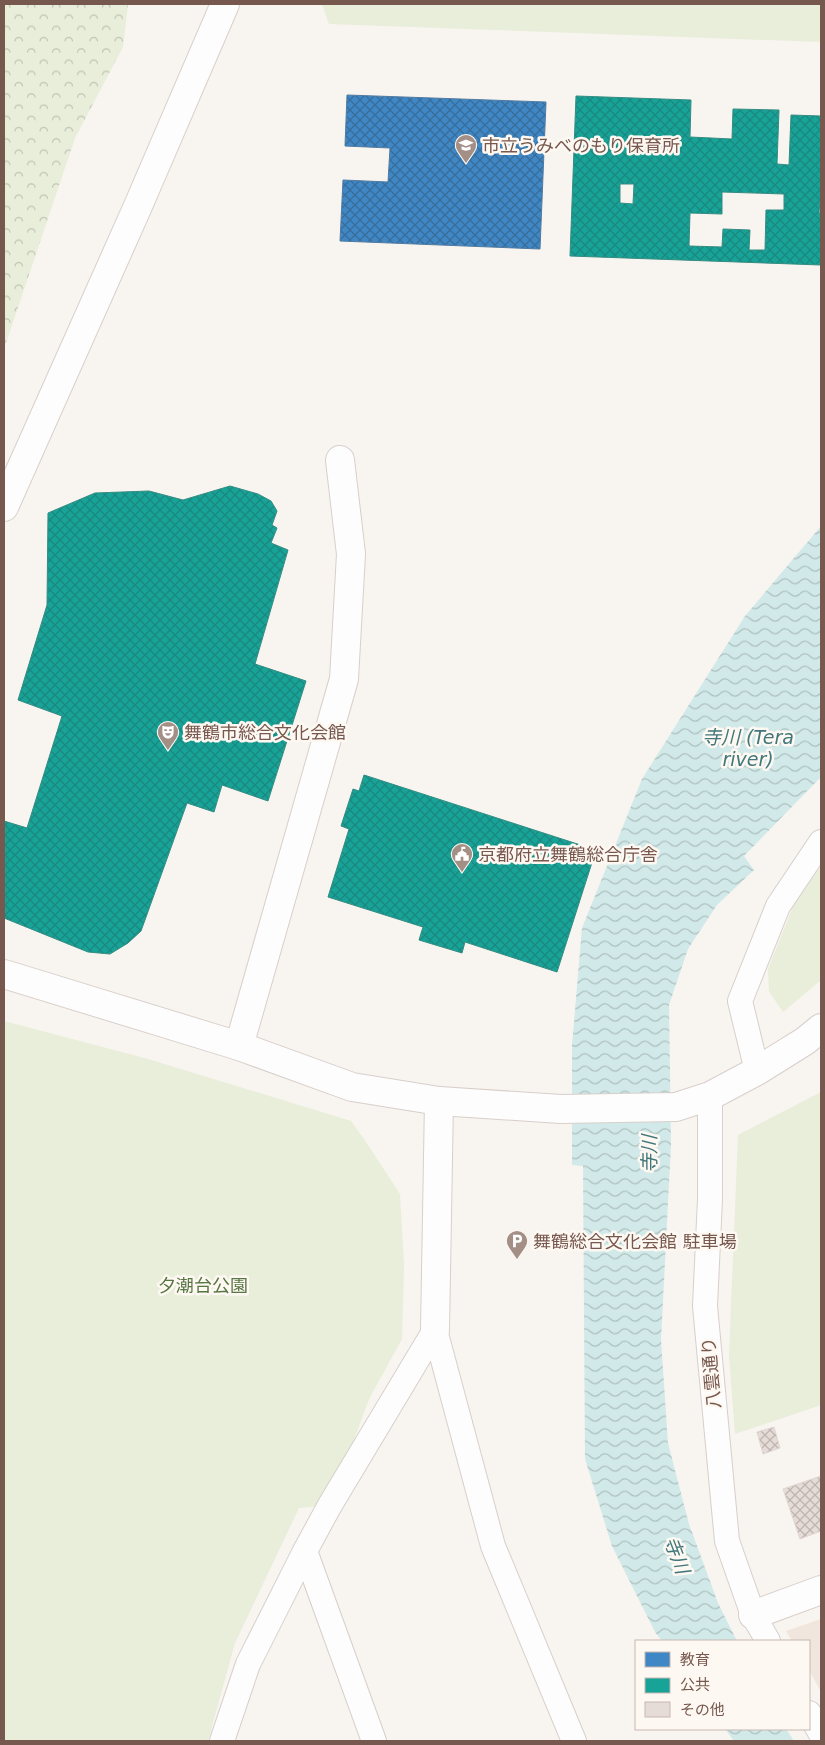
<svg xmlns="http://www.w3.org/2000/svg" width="825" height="1745" viewBox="0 0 825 1745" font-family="'DejaVu Sans','Noto Sans JP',sans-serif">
<defs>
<pattern id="forest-crowns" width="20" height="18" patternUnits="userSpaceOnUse" patternTransform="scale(1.25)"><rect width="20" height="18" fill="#e8eeda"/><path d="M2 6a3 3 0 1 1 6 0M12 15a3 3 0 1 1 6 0" fill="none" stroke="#c1c4b3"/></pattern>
<pattern id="water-waves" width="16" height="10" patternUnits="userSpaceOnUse" patternTransform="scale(1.25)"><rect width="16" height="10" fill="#d1eae9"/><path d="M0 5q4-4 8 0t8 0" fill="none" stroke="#aec0bf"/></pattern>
<pattern id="schools-cross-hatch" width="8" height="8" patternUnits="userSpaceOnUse" patternTransform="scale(1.25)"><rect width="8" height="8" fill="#3f88c5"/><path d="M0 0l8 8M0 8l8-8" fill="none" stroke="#386c9a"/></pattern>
<pattern id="public-cross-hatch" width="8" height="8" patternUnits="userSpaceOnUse" patternTransform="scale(1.25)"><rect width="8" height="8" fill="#17a398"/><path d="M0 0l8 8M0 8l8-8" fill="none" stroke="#1a887e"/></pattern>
<pattern id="building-cross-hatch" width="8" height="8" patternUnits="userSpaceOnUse" patternTransform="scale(1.25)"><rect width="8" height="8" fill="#e5dcd7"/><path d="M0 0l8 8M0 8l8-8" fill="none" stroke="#beb5b1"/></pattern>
</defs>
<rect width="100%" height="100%" fill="#f8f4ef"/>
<path fill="#f1e6dd" d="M821,1619v73l-12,-22v-29h-17l-6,-10z"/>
<g fill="#e8eeda">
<path d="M322,4h499v38l-492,-18z"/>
<path d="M821,867v113l-38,32 -14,-21 -1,-22 26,-65 -3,-3z"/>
<path d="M4,1021l144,38 203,62 13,18 36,55 4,71 -2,74 -33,60 -39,106 -31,3 -64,135 -27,98h-204z"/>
<path d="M821,1092v313l-86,29 -6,-79 9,-220z"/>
</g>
<path fill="url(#forest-crowns)" d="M4,4h124l-5,43 -48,91 -71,211z"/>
<g fill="url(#water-waves)">
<path d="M821,526v251l-77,79 10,14 -37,35 -29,44 -19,56 2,140 -10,195 7,103 21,81 29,79 19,38h-75l-7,-9 -43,-86 -27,-87 -2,-293 -11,-1v-120l10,-117 60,-149 103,-163z"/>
<path d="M725,1729h61l8,12h-60z"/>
</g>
<path fill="url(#schools-cross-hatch)" stroke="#507aa1" d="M347,95l199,7 -6,147 -200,-8 3,-61 45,2 2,-34 -45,-2z"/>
<g fill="url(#public-cross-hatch)" stroke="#348c82" fill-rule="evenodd">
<path d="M576,96l115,4 -1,37 42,2 1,-30 46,1 -2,54 12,1 2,-50 30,1v72l-2,25h2v52l-251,-9zM620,184h14l-1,20 -13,-1zM722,192l62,2v16h-18l-1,40h-16l1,-20 -27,-1 -1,18 -33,-1 1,-33 32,1z"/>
<path d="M230,486l28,8 13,7 6,10 -5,14 5,3 -6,15 17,7 -33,114 51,17 -38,120 -46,-16 -8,27 -27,-9 -46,128 -13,12 -18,11 -22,-2 -84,-34v-97l23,7 35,-112 -44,-16 29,-95 1,-92 47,-20 54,-2 34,9z"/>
<path d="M364,775l232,75 -39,122 -92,-30 -3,11 -43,-13 4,-13 -95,-30 21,-68 -8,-3 12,-37 6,2z"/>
</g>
<g fill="url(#building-cross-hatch)" stroke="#e1d7d1">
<path d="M774,1427l6,21 -17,6 -6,-22z"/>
<path d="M821,1476v55l-21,8 -17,-50z"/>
</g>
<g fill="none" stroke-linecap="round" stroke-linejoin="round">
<g stroke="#d7cfcc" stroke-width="26">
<g id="street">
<path d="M757,1071l-17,-70 38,-95 43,-64"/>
<path d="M710,1096v103l-5,107 22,235 26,74 15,26"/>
<path d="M435,1330l58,216 81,195"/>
<path d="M305,1551l69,190"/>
<path d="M809,1713l12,21"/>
<path d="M222,1741l26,-77 57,-113 25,-46 105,-175"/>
</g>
</g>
<g stroke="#d8cfcb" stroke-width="30">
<g id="secondary">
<path d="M4,507l134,-301 87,-202"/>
<path d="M4,974l235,72 113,41 87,14 122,8 115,-2 34,-11 47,-25 48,-30 16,-13"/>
<path d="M239,1046l105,-367 7,-125 -11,-94"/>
<path d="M435,1330l4,-229"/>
<path d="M753,1615l68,-25"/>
</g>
</g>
<use href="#street" stroke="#fefdfd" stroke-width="24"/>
<use href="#secondary" stroke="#fefdfd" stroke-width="28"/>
</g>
<defs>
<g id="school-pin" transform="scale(1.125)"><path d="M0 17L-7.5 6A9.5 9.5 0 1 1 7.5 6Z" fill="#a48f86" stroke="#fef8f2"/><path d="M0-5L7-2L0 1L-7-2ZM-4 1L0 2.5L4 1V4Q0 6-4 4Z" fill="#fff"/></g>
<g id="theatre-pin" transform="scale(1.125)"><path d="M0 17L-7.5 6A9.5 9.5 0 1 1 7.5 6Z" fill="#a48f86" stroke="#fef8f2"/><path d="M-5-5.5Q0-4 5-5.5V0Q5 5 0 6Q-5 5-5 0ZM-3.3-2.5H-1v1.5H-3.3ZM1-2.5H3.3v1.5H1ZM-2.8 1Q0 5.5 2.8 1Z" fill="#fff"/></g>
<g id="civic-pin" transform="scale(1.125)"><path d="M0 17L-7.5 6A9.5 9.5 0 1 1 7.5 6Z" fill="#a48f86" stroke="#fef8f2"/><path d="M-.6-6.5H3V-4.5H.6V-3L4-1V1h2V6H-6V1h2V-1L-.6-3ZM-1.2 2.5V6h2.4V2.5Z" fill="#fff"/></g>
<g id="parking-pin" transform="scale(1.125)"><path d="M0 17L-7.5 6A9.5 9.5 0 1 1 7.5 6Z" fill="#a48f86" stroke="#fef8f2"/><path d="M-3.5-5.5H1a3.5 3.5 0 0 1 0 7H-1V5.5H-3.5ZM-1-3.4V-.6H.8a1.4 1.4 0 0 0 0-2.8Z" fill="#fff"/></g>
</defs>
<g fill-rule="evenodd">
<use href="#school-pin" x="466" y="145"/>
<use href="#theatre-pin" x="168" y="732"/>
<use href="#civic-pin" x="462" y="854"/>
<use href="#parking-pin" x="517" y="1241"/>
</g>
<g text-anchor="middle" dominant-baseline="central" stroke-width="5" stroke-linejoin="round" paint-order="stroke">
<g font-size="18" fill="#77584e" stroke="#fef8f2" text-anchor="start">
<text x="482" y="145">市立うみべのもり保育所</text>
<text x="184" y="732">舞鶴市総合文化会館</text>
<text x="478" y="854">京都府立舞鶴総合庁舎</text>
<text x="533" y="1241">舞鶴総合文化会館 駐車場</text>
</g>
<g font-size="18" fill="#587643" stroke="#fef8f2">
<text x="203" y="1285">夕潮台公園</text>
</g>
<g font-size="18" fill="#77584e" stroke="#fef8f2">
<text transform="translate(711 1373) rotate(-95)">八雲通り</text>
</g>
<g font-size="19" font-style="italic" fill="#42787b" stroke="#fef8f2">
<text x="748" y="737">寺川 (Tera<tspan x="748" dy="22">river)</tspan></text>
<text transform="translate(649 1154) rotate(-90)">寺川</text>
<text transform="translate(677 1555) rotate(69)">寺川</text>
</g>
</g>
<rect width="825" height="1745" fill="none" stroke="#77584e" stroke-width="10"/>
<rect x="635" y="1640" width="175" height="90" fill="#fef8f2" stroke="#c8b8b0"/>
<rect x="645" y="1652" width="25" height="15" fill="#3f88c5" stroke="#c8b8b0"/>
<text x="680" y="1665" font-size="15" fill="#77584e">教育</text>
<rect x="645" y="1678" width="25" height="15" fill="#17a398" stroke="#c8b8b0"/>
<text x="680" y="1690" font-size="15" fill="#77584e">公共</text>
<rect x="645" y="1702" width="25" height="15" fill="#e5dcd7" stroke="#c8b8b0"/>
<text x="680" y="1715" font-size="15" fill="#77584e">その他</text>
</svg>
